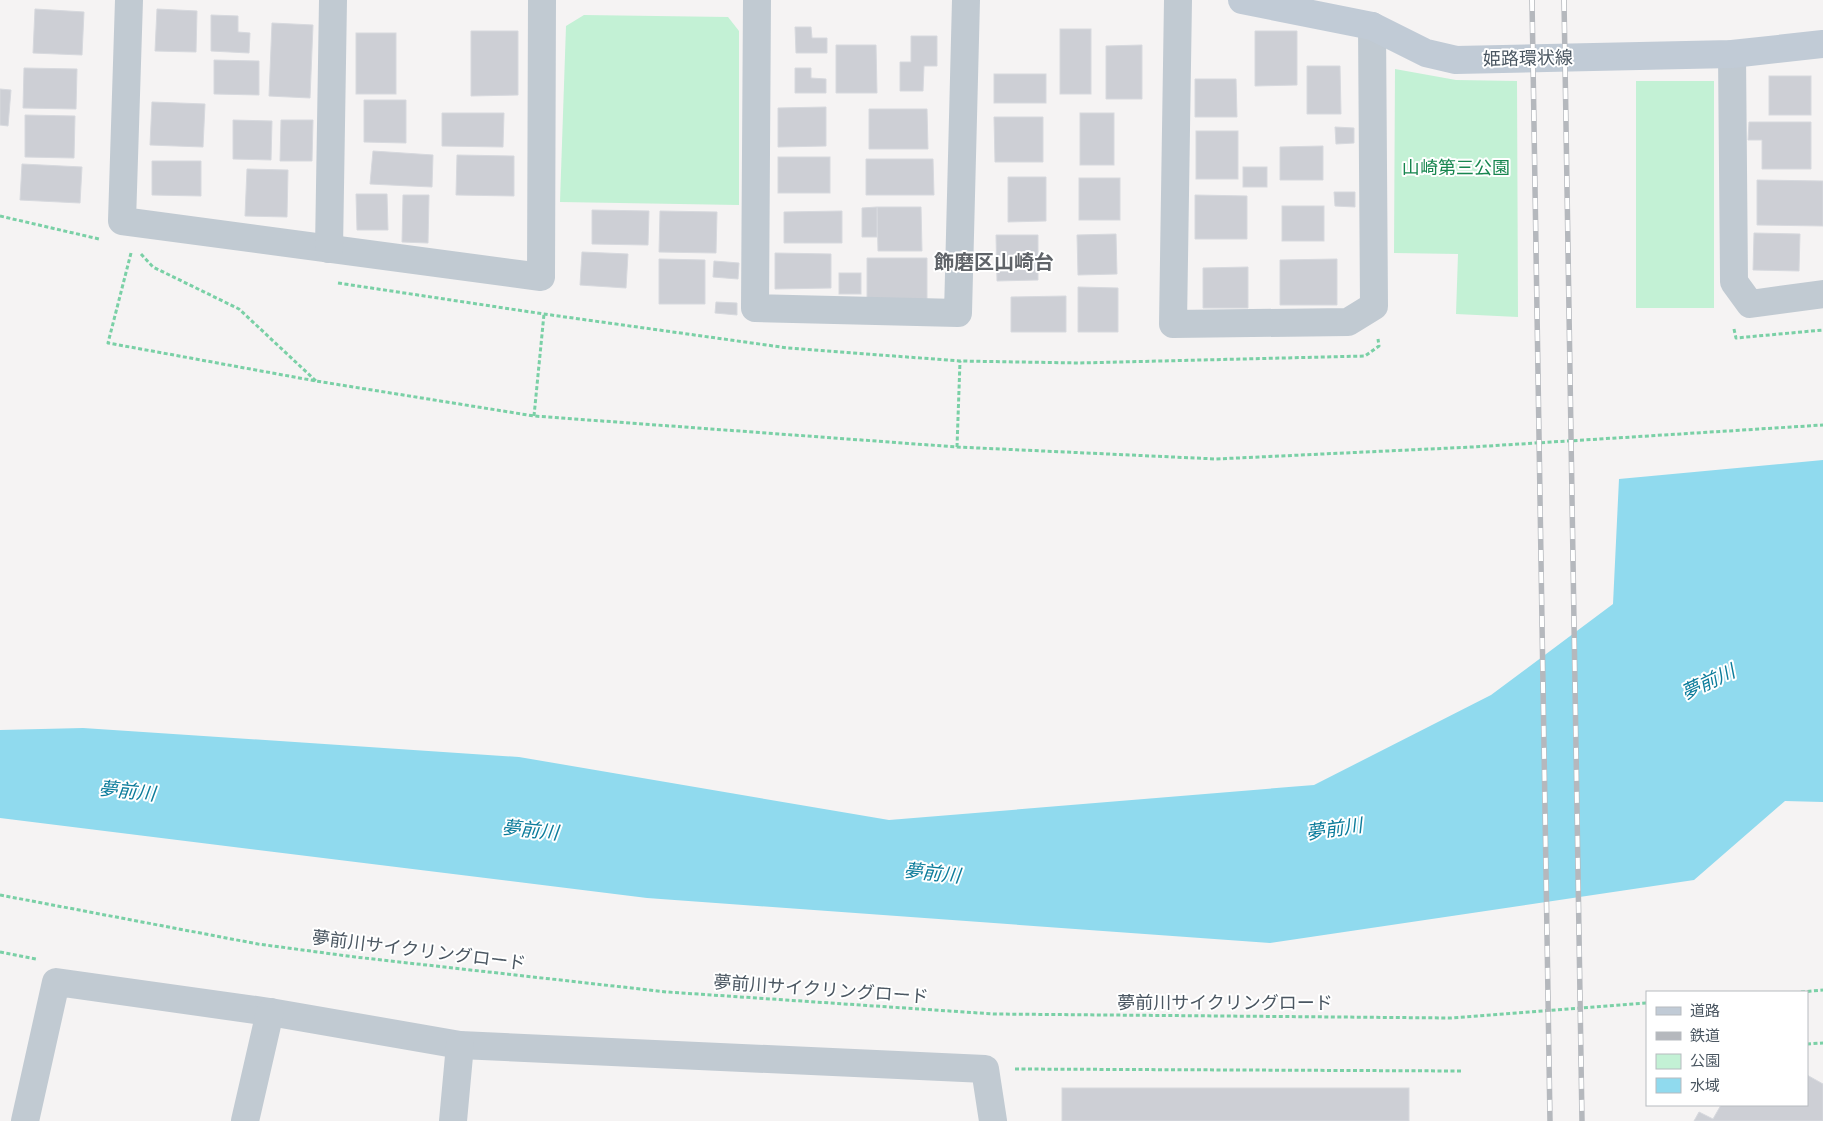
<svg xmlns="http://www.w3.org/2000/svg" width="1823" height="1121" viewBox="0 0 1823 1121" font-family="Inter,'Noto Sans JP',sans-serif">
<rect width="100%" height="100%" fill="#f5f3f3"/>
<g fill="#c3f1d5">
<path d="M584,15l144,2 11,14v174l-179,-3 6,-176z"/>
<path d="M1395,69l61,11 61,1 1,236 -62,-3 2,-60 -64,-1z"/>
<rect x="1636" y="81" width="78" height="227"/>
</g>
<path fill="#90daee" d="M1823,460v342l-38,-1 -91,79 -424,63 -623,-45 -647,-80v-88l83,-2 436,29 370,63 425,-35 177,-90 122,-91 6,-125z"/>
<g fill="#cdcfd5" stroke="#d7d9de">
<path d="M35,9l49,3 -2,43 -49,-2z"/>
<path d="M157,9l40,2 -1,41 -41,-1z"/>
<path d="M211,15l27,1v16l12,1 -1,20 -38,-2z"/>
<path d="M272,23l41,2 -3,73 -41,-2z"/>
<path d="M795,27h16l1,11h15v15h-31z"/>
<rect x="1060" y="29" width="31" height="65"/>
<path d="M471,31h47v64l-47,1z"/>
<path d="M1255,31h42v54l-42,1z"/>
<rect x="356" y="33" width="40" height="61"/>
<path d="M911,36h26v30h-13l-1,25h-23v-29h11z"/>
<path d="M836,45h40l1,48h-41z"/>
<path d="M1142,45v54h-36v-53z"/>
<path d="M214,60l45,1v34l-45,-1z"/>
<path d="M1307,66h33l1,48h-34z"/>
<path d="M24,68l53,1 -1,40 -53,-1z"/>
<path d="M795,68h16v10l15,1v14h-31z"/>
<rect x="994" y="74" width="52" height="29"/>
<rect x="1769" y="76" width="42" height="39"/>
<path d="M1195,79h41l1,38h-42z"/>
<path d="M0,89l11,1 -3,36 -8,-1z"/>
<path d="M364,100h42v43l-42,-1z"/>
<path d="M152,102l53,2 -2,43 -53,-2z"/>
<path d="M826,107v39l-48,1v-39z"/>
<path d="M869,109h58l1,40h-59z"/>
<path d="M442,113h62l-1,34 -61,-1z"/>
<rect x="1080" y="113" width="34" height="52"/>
<path d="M25,115l50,1 -1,42 -49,-1z"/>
<path d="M994,117h49v45h-48z"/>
<path d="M233,120l39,1 -1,39 -38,-1z"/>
<path d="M281,120h32l-1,41h-32z"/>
<path d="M1749,122h62v47h-49v-29h-14z"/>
<path d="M1335,127l19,1v15l-18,1z"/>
<rect x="1196" y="131" width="42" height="48"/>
<path d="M1323,146v34h-43v-33z"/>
<path d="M373,151l60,4 -1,32 -62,-3z"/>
<path d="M457,155l57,1v40l-58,-1z"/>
<rect x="778" y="157" width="52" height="36"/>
<path d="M866,159h67l1,36h-68z"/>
<path d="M152,161h49v35l-49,-1z"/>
<path d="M22,164l60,3 -2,36 -60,-3z"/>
<rect x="1243" y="167" width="24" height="20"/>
<path d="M247,169l41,1 -1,47 -42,-1z"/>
<path d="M1008,177h38v44l-38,1z"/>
<rect x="1079" y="178" width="41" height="42"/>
<path d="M1757,180l66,1v45l-66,-1z"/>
<path d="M1334,192h21v15l-20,-1z"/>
<path d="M356,194h31l1,36h-31z"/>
<path d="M403,195h26l-1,48 -26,-1z"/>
<path d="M1195,195l52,1v43h-52z"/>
<rect x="1282" y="206" width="42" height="35"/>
<path d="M877,207h44l1,44h-44z"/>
<path d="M877,207v30h-15v-29z"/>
<path d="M592,210l57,1 -1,34 -56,-1z"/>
<path d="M660,211l57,1 -1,41 -57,-1z"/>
<path d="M842,211v32h-58v-31z"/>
<path d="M1754,233l46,1 -1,37 -46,-1z"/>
<path d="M1116,234l1,40 -39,1 -1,-40z"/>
<path d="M996,235h42v45l-41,1z"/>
<path d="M582,252l46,2 -2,34 -46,-3z"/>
<path d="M775,253l56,1v34l-56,1z"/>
<path d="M867,258h60v42l-60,1z"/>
<path d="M659,259l46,1v44h-46z"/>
<path d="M1337,259v46h-57v-45z"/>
<path d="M714,261l25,2 -1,16 -25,-2z"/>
<path d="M1248,267v41h-45v-40z"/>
<rect x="839" y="273" width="22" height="21"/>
<path d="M1078,287l40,1v44h-40z"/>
<path d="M1066,296v36h-55v-35z"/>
<path d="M716,302l21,1v12l-22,-2z"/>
<path d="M1807,1075l16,9v37h-129l5,-9 14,7 8,-14h86z"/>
<rect x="1062" y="1088" width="347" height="33"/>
</g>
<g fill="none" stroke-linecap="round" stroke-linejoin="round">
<g stroke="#7ad0a6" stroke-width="3" stroke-dasharray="4 2.5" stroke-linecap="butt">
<path d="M0,216l99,23"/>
<path d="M131,253l-23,90 208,38 218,35 423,31 259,12 256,-12 351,-22"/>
<path d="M141,254l12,13 86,42 77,72"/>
<path d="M338,283l206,31 244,34 172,13 119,2 286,-7 14,-10 -1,-7"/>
<path d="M1734,329l2,9 87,-8"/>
<path d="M534,416l10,-102"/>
<path d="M957,447l3,-86"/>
<path d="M0,895l258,49 97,13 312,35 327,22 457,4 196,-15"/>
<path d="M0,952l36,7"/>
<path d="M1801,992l22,-2"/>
<path d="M1807,1044l16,-1"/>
<path d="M1015,1069l447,2"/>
</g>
<g stroke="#c1cad2" stroke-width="28">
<path d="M129,0l-7,221 419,56 1,-277"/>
<path d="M757,0l-2,308 203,5 8,-313"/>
<path d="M1178,0l-5,324 175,-2 26,-16 -2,-280"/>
<path d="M1732,54l2,228 16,22 73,-10"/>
<path d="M329,249l4,-249"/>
<path d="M25,1121l31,-139 214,30 190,33 525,24 8,52"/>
<path d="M245,1121l25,-109"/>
<path d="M453,1121l7,-76"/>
</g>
<path stroke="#c1cbd6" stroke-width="28" d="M1242,0l130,26 54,27 30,7 276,-6 91,-10"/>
<g stroke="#b5b8bd" stroke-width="5.5">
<g id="rail">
<path d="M1532,0l18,1121"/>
<path d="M1564,0l18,1121"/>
</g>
</g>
<use href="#rail" stroke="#fff" stroke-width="4" stroke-dasharray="11" stroke-linecap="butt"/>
</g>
<g text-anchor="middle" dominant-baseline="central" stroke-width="4" stroke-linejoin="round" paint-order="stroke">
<g font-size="18" fill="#4a5661" stroke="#fff">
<text transform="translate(1528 58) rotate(-1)">姫路環状線</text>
<text transform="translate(419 950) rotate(7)">夢前川サイクリングロード</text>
<text transform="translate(821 989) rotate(4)">夢前川サイクリングロード</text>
<text x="1225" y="1002">夢前川サイクリングロード</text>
</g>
<g font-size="18" fill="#17864f" stroke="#fff">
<text x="1456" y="167">山崎第三公園</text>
</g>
<g font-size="19" font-style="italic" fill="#0c7c9b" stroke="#fff">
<text transform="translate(1708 682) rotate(-25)">夢前川</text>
<text transform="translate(127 791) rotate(6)">夢前川</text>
<text transform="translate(1334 829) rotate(-8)">夢前川</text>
<text transform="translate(530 830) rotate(6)">夢前川</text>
<text transform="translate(932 873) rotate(6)">夢前川</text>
</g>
<g font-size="20" font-weight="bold" fill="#5f6368" stroke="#fff">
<text x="994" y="262">飾磨区山崎台</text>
</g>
</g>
<rect x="1646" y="991" width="162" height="115" fill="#ffffff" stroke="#b7bbc0"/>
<rect x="1656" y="1007" width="25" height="8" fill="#c1cbd6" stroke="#b7bbc0"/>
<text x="1690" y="1016" font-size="15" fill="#4a5661">道路</text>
<rect x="1656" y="1032" width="25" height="8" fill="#b5b8bd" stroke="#b7bbc0"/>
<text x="1690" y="1041" font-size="15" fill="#4a5661">鉄道</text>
<rect x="1656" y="1054" width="25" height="15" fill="#c3f1d5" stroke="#b7bbc0"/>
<text x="1690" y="1066" font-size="15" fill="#4a5661">公園</text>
<rect x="1656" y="1078" width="25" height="15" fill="#90daee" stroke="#b7bbc0"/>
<text x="1690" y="1091" font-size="15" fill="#4a5661">水域</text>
</svg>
